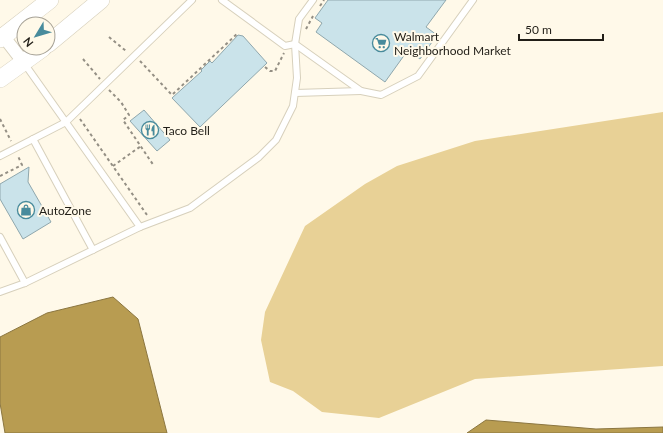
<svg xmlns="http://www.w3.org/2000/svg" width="663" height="433" viewBox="0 0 663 433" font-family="Lato,sans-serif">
<rect width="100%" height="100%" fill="#fff9e9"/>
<path fill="#e8d196" d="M663,112v254l-188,13 -96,39 -57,-6 -29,-21 -23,-9 -9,-42 4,-28 40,-86 60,-42 32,-18 78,-25z"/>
<g fill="#b89c51" stroke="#8b7640">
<path d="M113,297l25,22 29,114h-162l-5,-30v-66l47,-24z"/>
<path d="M486,420l110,9 67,-2v6h-196z"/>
</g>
<g fill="#cae3ea" stroke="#8fa7ad">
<path d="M328,0h118l-20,27 11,8 -17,24 -12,-9 -23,32 -69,-50 6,-9 -7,-5z"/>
<path d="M238,35l5,1 24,27 -67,64 -28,-29 30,-27 -1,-1 9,-9 2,2z"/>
<path d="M144,110l26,30 -13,11 -27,-30z"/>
<path d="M29,167l-1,15 23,40 -28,17 -23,-40v-15z"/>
</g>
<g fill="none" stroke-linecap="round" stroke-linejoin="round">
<g stroke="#d7d0bc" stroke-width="8">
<g id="lane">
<path d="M222,0l63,46 10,-2 66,47 20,4 37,-19 55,-76"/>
<path d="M24,63l116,164"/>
<path d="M295,93l66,-2"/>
<path d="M33,139l60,111"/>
<path d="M0,156l66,-34 126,-122"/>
<path d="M0,237l25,46"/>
<path d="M0,292l25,-9 115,-56 50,-19 69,-51 17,-17 17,-34 4,-28 -2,-34 4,-25 14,-19"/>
</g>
</g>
<g stroke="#d7d0bc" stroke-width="14">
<path id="street" d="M4,37l20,26"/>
</g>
<g stroke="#d7d0bc" stroke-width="18">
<g id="secondary">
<path d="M0,39l50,-39"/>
<path d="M48,44l53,-44"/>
<path d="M0,79l43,-31"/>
</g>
</g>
<g stroke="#948f84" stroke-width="2" stroke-dasharray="3 3" stroke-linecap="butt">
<path d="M320,6l4,-6"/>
<path d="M306,29l7,-13"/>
<path d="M109,37l17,14"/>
<path d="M83,59l17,20"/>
<path d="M140,61l32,34 66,-62"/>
<path d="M265,67l5,4h5l9,-18"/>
<path d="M109,90l12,12 8,13 -6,5 31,46"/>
<path d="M0,119l11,22"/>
<path d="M80,119l67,96"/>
<path d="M113,166l28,-20"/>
<path d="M0,176l22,-11 -4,-9"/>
</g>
<use href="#lane" stroke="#fff" stroke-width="6"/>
<use href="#street" stroke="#fff" stroke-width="12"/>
<use href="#secondary" stroke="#fff" stroke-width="17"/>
</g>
<defs>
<g id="supermarket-ring" transform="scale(0.9)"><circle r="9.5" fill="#fff9e9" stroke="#488b9c" stroke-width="1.5"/><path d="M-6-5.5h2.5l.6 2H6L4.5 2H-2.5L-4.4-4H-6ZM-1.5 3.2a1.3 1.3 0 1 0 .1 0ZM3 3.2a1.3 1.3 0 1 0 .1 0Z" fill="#488b9c"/></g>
<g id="restaurant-ring" transform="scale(0.9)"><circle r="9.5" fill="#fff9e9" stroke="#488b9c" stroke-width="1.5"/><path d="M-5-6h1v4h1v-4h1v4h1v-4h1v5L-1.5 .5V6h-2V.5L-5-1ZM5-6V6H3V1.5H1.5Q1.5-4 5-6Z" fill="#488b9c"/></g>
<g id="shop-ring" transform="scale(0.9)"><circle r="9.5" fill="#fff9e9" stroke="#488b9c" stroke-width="1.5"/><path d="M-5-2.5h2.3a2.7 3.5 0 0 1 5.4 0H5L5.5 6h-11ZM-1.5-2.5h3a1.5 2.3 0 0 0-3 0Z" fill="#488b9c"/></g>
</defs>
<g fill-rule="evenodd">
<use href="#supermarket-ring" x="381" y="43"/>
<use href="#restaurant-ring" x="150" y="130"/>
<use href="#shop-ring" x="26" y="210"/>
</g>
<g text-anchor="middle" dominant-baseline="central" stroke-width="4" stroke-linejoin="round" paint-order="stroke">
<g font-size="12" fill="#211e17" stroke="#fff9e9" text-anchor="start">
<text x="394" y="36">Walmart<tspan x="394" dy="14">Neighborhood Market</tspan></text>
<text x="163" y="130">Taco Bell</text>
<text x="39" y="210">AutoZone</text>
</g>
</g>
<g transform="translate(36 36) rotate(232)"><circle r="19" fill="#fff9e9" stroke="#a6a195"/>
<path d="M0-3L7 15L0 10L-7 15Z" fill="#488b9c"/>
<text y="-6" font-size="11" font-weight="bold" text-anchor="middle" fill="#211e17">N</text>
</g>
<path d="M519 34v6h84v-6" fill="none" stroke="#211e17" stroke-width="2"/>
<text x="525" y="34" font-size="12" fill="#211e17" stroke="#fff9e9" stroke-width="3" paint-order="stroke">50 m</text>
</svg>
